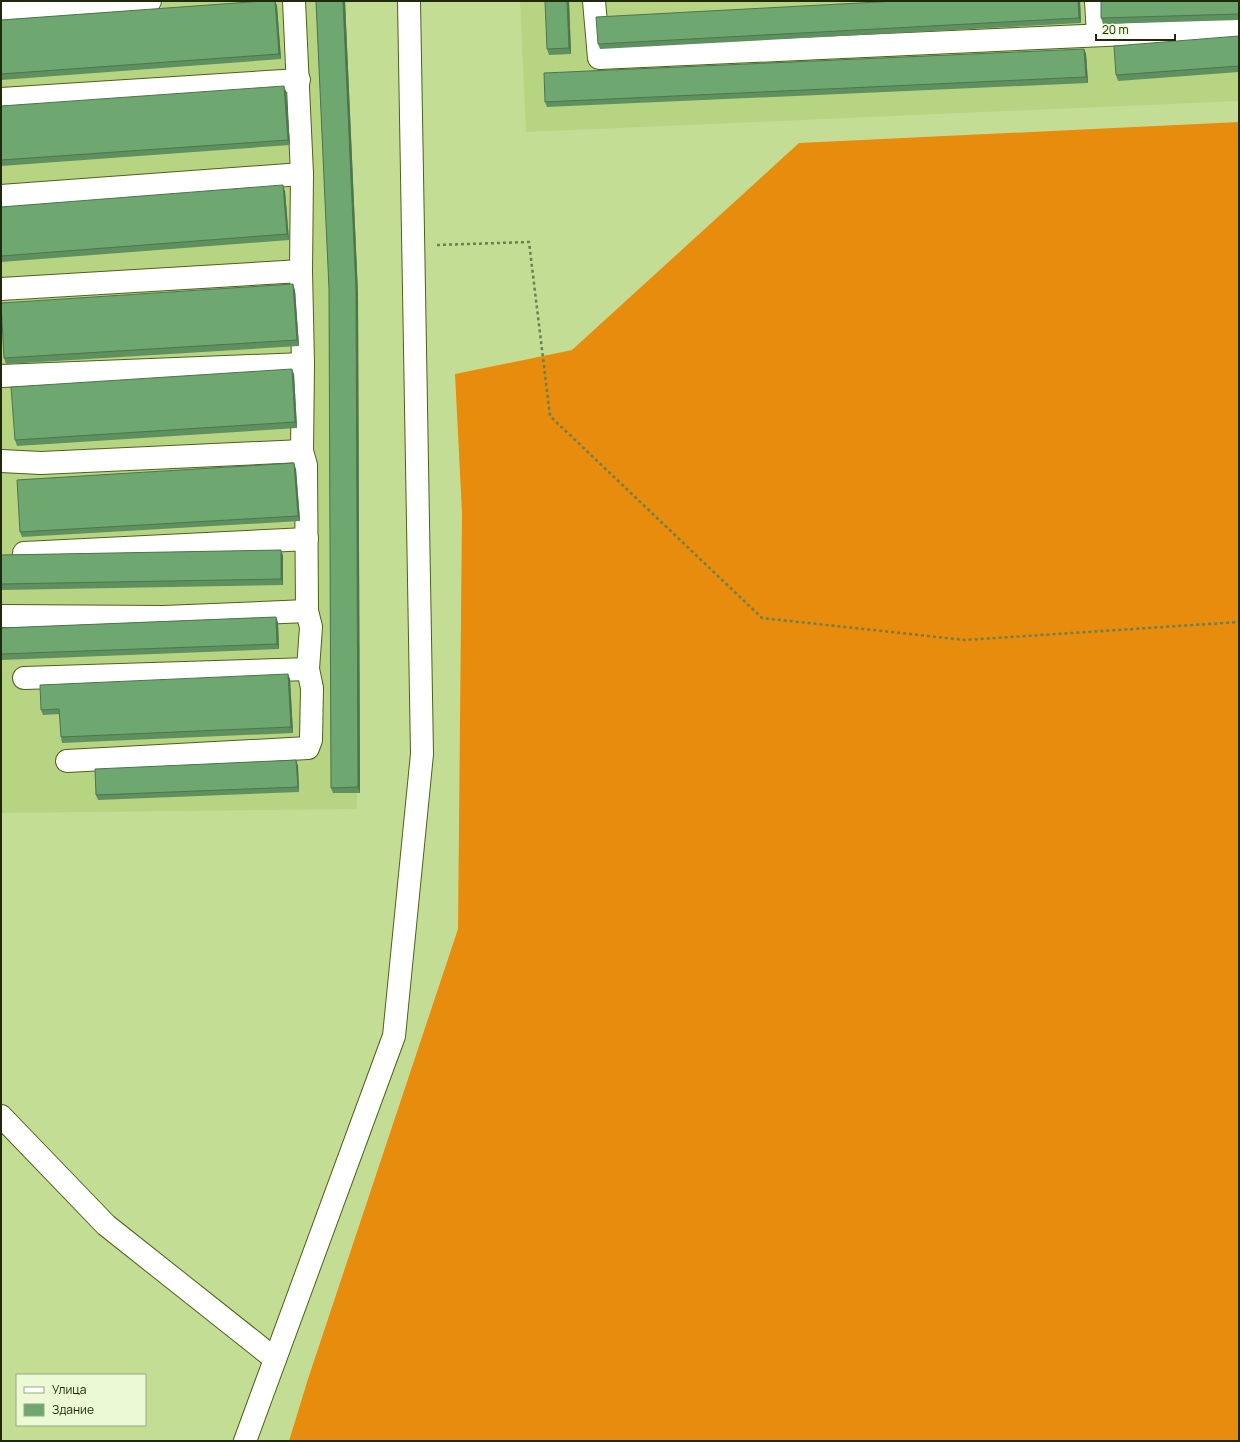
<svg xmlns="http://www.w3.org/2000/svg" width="1240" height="1442" viewBox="0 0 1240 1442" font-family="Manrope,sans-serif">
<rect width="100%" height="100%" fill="#c3de94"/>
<g fill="#b7d483">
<path d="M1,1h344l7,185 5,623 -356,4z"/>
<path d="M520,1h719v100l-713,31z"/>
</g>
<path fill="#e78c0d" d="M1239,122v1319h-950l19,-62 150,-450 4,-416 -7,-139 117,-24 227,-207z"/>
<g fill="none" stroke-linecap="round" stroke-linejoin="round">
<g stroke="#4c6219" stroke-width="24">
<g id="minor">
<path d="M594,1l5,57 640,-29"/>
<path d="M1096,1l2,34"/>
<path d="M1,12l149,-11"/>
<path d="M1,99l298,-19"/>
<path d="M1,196l301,-22"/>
<path d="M1,289l300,-18"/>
<path d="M1,376l302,-12"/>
<path d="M1,461l40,2 261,-12"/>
<path d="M24,553l283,-14"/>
<path d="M1,616l163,1 143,-6"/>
<path d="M24,678l284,-9"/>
<path d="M67,761l241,-13 3,-8 1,-52 -4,-19 3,-42 -4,-16 -1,-146 -4,-14 1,-87 -2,-93 1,-97 -8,-173"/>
<path d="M1,1116l105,109 169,134"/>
<path d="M245,1441l149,-405 28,-282 -13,-753"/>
</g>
</g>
<path stroke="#6d7f4d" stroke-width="2.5" stroke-dasharray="3 3" stroke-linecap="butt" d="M437,245l92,-3 21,174 212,202 203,22 274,-18"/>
<use href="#minor" stroke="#fff" stroke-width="22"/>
</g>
<g fill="#5f9060">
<path d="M275,1l2,5 4,53 -280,21v-60z"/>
<path d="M316,1h29l13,293 2,499h-27l-2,-5 -2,-499z"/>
<path d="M569,1l2,53 -22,1 -2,-6z"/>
<path d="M1080,1l1,22 -481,26 -2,-5z"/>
<path d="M1239,1v19l-136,4 -2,-6z"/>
<path d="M1239,36v36l-121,9 -2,-6z"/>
<path d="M1084,49l2,5 2,29 -541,24 -2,-5z"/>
<path d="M286,91l4,54 -289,21v-60z"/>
<path d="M285,191l4,49 -288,22v-55z"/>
<path d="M295,290l4,56 -293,18 -2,-6z"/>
<path d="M294,374l3,54 -280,18 -2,-6z"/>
<path d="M296,469l4,52 -278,16 -2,-5z"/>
<path d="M281,550l2,6v29l-282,5v-35z"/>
<path d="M276,617l2,6 1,26 -278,11v-32z"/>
<path d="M288,674l2,5 3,54 -231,10 -1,-6 -1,-23 -17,1 -2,-5z"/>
<path d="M296,760l2,6 1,26 -201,8 -2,-5z"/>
</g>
<g fill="#4d754e">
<path d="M275,1l2,5 4,53 -2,-5z"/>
<path d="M343,1h2l13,293 2,499 -2,-6z"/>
<path d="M567,1h2l2,53 -2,-6z"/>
<path d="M1078,1h2l1,22 -2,-5z"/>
<path d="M1084,49l2,5 2,29 -2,-6z"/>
<path d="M284,86l2,5 4,54 -2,-5z"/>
<path d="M283,185l2,6 4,49 -2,-6z"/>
<path d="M293,284l2,6 4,56 -2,-6z"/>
<path d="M292,369l2,5 3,54 -2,-6z"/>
<path d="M294,463l2,6 4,52 -2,-5z"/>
<path d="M281,550l2,6v29l-2,-6z"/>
<path d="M276,617l2,6 1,26 -2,-5z"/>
<path d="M288,674l2,5 3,54 -2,-6z"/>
<path d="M296,760l2,6 1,26 -1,-5z"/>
</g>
<g fill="#6ea770" stroke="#4d754e">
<path d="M264,1h11l4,53 -278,20v-54z"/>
<path d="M316,1h27l13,288 2,498 -27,1 -2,-499z"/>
<path d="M545,1h22l2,47 -22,1z"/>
<path d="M897,1h181l1,17 -481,26 -2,-27z"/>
<path d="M1101,1h138v13l-138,4z"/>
<path d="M1239,36v30l-123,9 -2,-29z"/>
<path d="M1084,49l2,28 -541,25 -1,-29z"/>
<path d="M284,86l4,54 -287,20v-54z"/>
<path d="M283,185l4,49 -286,22v-49z"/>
<path d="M293,284l4,56 -293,18 -3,-55z"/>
<path d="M292,369l3,53 -280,18 -4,-53z"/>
<path d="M294,463l4,53 -278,16 -3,-52z"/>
<path d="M281,550v29l-280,5v-29z"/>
<path d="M276,617l1,27 -276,10v-26z"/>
<path d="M288,674l3,53 -230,10 -2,-28 -18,1 -1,-25z"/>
<path d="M296,760l2,27 -202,8 -1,-26z"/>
</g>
<rect width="1240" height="1442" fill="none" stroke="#20290c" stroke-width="4"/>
<rect x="16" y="1374" width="130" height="52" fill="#ebf9d5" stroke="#9aa685"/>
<rect x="24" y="1387" width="20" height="6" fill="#ffffff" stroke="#9aa685"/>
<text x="52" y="1394" font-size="12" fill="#20290c">Улица</text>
<rect x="24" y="1404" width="20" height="12" fill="#6ea770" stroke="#9aa685"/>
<text x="52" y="1414" font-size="12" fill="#20290c">Здание</text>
<path d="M1096 34v6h79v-6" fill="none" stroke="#20290c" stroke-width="2"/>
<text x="1102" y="34" font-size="12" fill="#20290c" stroke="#ebf9d5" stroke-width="3" paint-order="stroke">20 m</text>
</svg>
